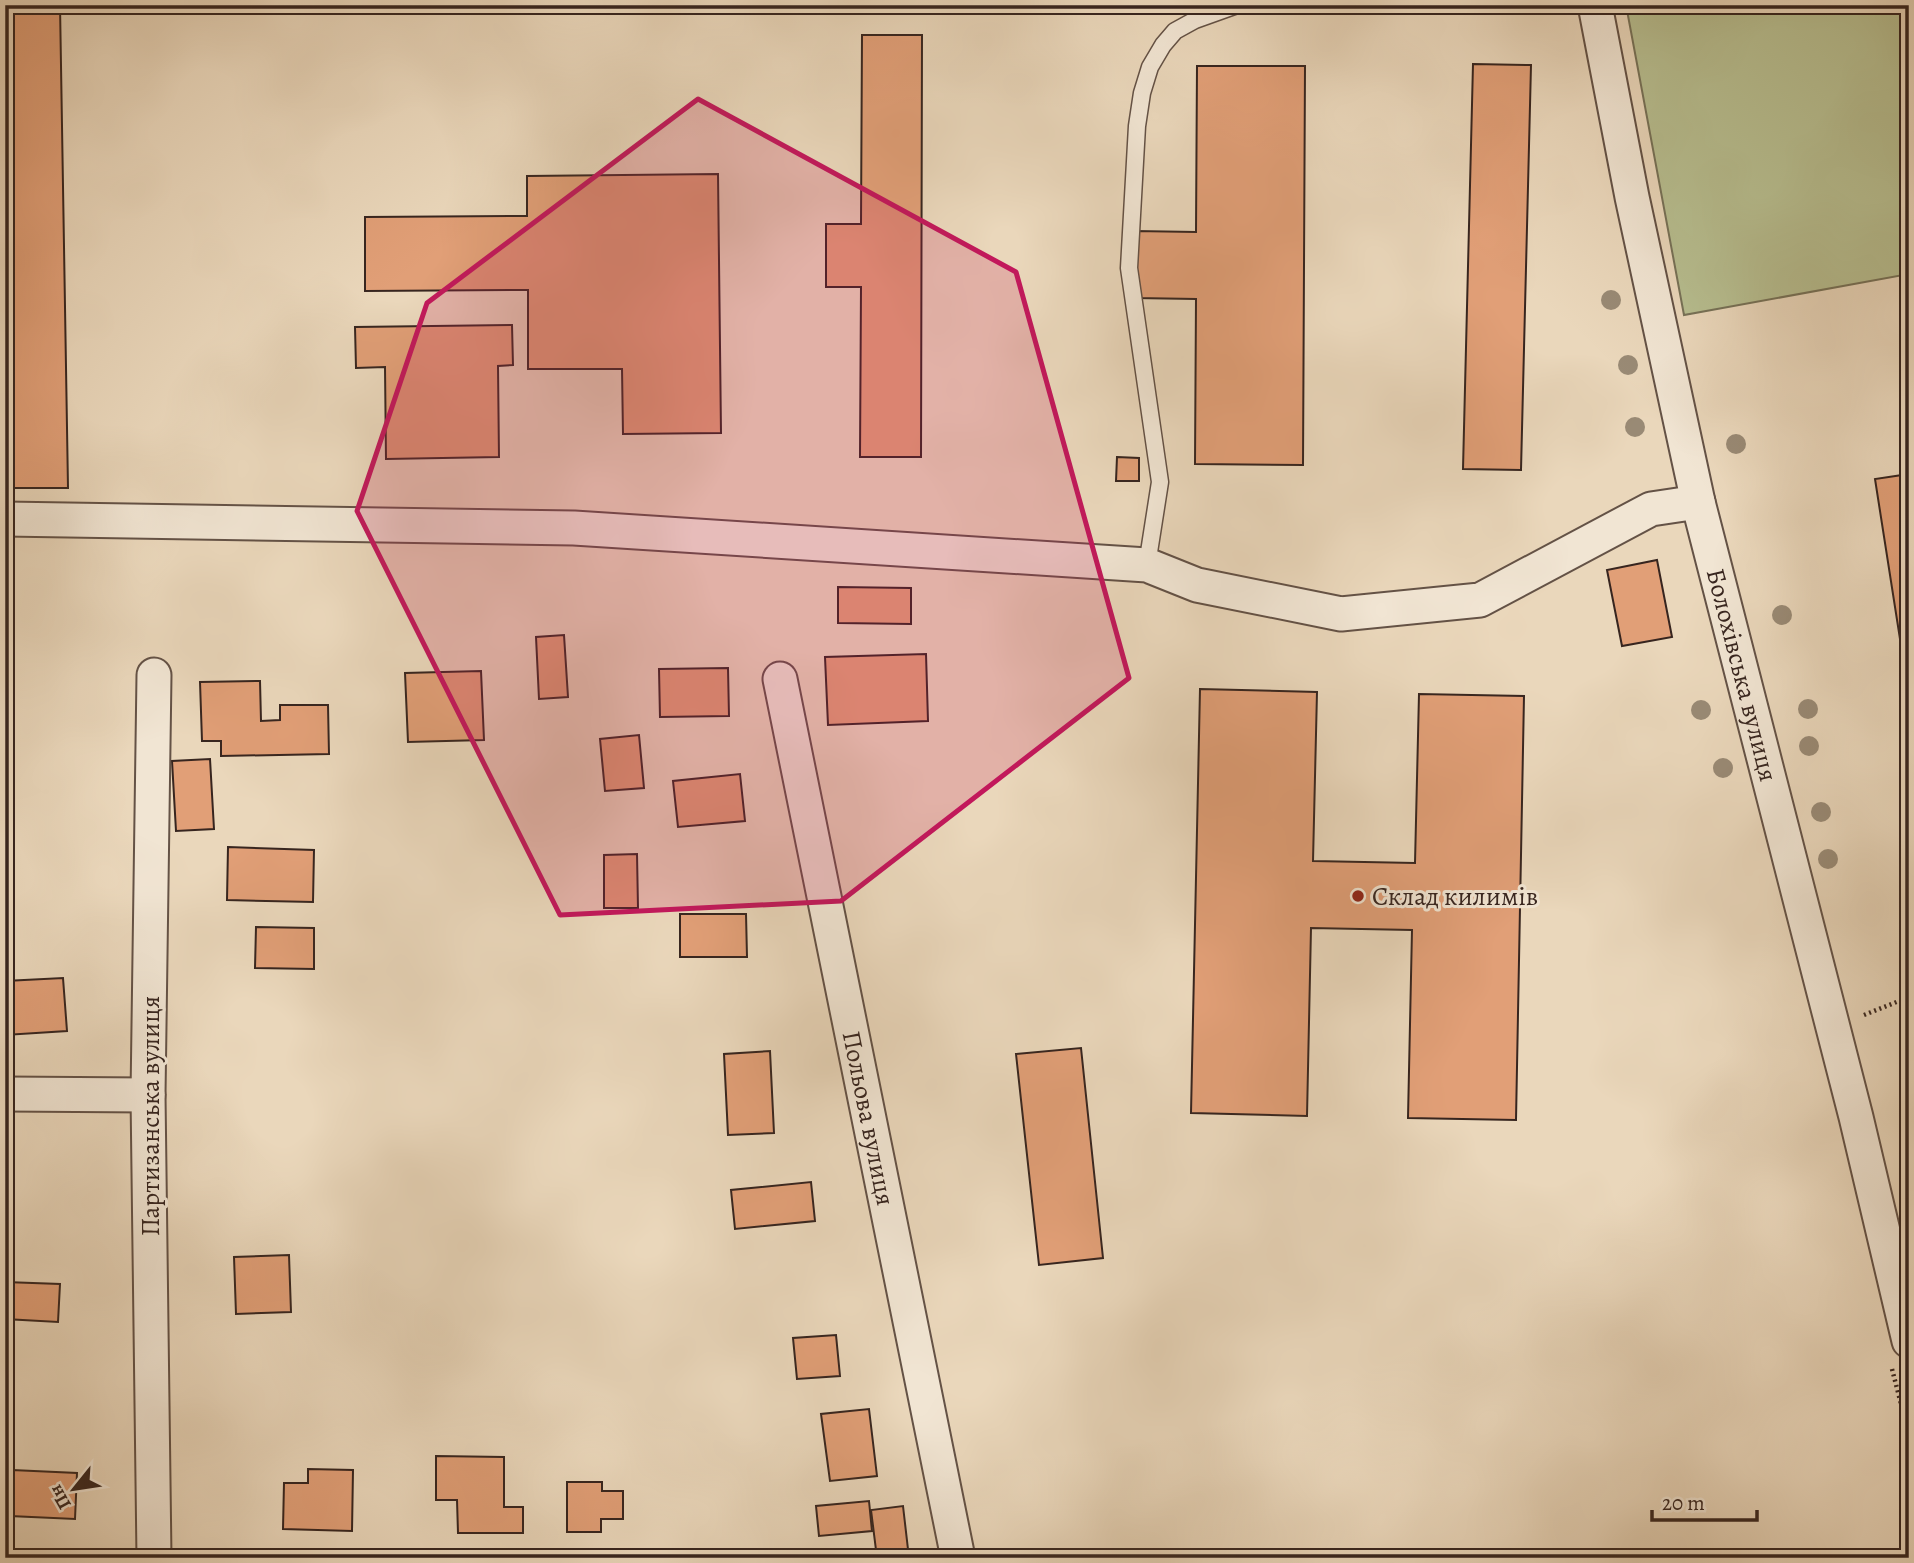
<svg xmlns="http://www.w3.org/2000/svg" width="1914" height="1563" viewBox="0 0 1914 1563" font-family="Alegreya,serif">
<rect width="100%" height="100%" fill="#ead7bb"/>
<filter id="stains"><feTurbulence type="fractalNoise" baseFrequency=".00286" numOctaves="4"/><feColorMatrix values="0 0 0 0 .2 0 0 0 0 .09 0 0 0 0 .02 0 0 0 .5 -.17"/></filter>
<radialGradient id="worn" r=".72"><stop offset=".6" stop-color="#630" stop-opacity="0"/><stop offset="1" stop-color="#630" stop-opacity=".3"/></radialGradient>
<path fill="#b7be90" stroke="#777258" stroke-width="2" d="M1626,5h283v269l-225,41z"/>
<g fill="#e19f77" stroke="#37251f" stroke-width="2">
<path d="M5,5h55l8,483h-63z"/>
<path d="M862,35h60l-1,422h-61l1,-170h-35v-63h35z"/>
<path d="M1473,64l58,1 -10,405 -58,-1z"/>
<path d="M1197,66h108l-2,399 -108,-1 1,-165 -61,-1v-67l61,1z"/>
<path d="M718,174l3,259 -98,1 -1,-65h-94v-79l-163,1v-74l162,-1v-40z"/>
<path d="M512,325l1,40 -15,1 1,91 -113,2 -1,-92 -29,1 -1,-41z"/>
<path d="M1117,457l22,1v23h-23z"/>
<path d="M1909,474v197h-4l-30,-192z"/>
<path d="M1657,560l15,77 -50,9 -15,-76z"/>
<path d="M838,587l73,1v36l-73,-1z"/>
<path d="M564,635l4,62 -29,2 -3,-62z"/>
<path d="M926,654l2,67 -100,4 -3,-68z"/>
<path d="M728,668l1,48 -69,1 -1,-48z"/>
<path d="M481,671l3,69 -76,2 -3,-69z"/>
<path d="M260,681l1,40 19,-1v-15h48l1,49 -108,2v-15h-19l-2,-59z"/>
<path d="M1200,689l117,3 -4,169 102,2 4,-169 105,2 -8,424 -108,-2 4,-188 -101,-2 -4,188 -116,-3z"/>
<path d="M639,735l5,53 -39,3 -5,-52z"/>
<path d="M210,759l4,70 -38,2 -4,-70z"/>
<path d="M740,774l5,47 -67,6 -5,-46z"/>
<path d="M228,847l86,3 -1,52 -86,-2z"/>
<path d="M637,854l1,54h-34v-53z"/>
<path d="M680,914h66l1,43h-67z"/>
<path d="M256,927l58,1v41l-59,-1z"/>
<path d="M63,978l4,53 -62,4v-54z"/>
<path d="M1081,1048l22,210 -64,7 -23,-211z"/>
<path d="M770,1051l4,82 -46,2 -4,-81z"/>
<path d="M811,1182l4,39 -80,8 -4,-39z"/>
<path d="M289,1255l2,57 -55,2 -2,-57z"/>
<path d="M5,1282l55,2 -2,38 -53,-3z"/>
<path d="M836,1335l4,41 -43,3 -4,-41z"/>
<path d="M869,1409l8,67 -47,5 -9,-67z"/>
<path d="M436,1456l68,1v50h19v26h-65l-1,-33h-21z"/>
<path d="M308,1469l45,1 -1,61 -69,-2 1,-46h24z"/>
<path d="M12,1470l65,3 -2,46 -65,-3z"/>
<path d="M567,1482h35v9h21v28h-22v13h-34z"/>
<path d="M869,1501l3,30 -53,5 -3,-30z"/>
<path d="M903,1506l6,52h-32l-6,-48z"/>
</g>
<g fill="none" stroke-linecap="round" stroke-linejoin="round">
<g stroke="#645246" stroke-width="19">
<path id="service" d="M1147,565l13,-83 -31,-214 8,-142 5,-33 8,-26 13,-22 12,-14 20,-11 42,-15"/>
</g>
<g stroke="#645246" stroke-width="37">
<g id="minor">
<path id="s1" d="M1595,5l37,192 66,305 158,615 53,224"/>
<path d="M5,519l569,9 573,37 50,20 144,29 139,-14 171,-91 47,-7"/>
<path id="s2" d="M780,679l178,879"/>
<path d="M5,1094l143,1"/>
<path d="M154,1558l-6,-463 6,-420"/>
</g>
</g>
<g stroke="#37251f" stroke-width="4.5" stroke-dasharray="2 3.5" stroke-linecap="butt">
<path d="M1864,1015l45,-18"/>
<path d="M1892,1369l17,66"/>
</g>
<use href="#service" stroke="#f1e5d3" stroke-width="16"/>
<use href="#minor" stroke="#f1e5d3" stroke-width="33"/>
</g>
<g fill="#998a75">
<circle cx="1611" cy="300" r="10"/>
<circle cx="1628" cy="365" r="10"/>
<circle cx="1635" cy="427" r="10"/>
<circle cx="1736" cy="444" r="10"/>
<circle cx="1782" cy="615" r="10"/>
<circle cx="1808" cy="709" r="10"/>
<circle cx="1701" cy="710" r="10"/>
<circle cx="1809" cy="746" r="10"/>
<circle cx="1723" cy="768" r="10"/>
<circle cx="1821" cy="812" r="10"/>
<circle cx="1828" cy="859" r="10"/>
</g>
<path fill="#c2185b" fill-opacity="0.2" stroke="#c2185b" stroke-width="5" stroke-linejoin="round" d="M698,99l318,173 113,406 -288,223 -281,14 -203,-404 70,-208z"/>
<circle fill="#8f2418" stroke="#f1e5d3" stroke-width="2.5" cx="1358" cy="896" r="7"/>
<g text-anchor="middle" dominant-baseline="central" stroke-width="6" stroke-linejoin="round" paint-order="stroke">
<g font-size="26" fill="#37251f" stroke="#f1e5d3">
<text stroke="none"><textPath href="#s1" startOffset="686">Болохівська вулиця</textPath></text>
<text transform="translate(150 1116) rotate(-90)">Партизанська вулиця</text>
<text stroke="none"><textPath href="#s2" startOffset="448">Польова вулиця</textPath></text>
</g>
<g font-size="26" fill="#37251f" stroke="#f1e5d3" text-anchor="start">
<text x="1372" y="896">Склад килимів</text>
</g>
</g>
<rect width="1914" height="1563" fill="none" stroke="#ead7bb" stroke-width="28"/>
<rect x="7" y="7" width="1900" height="1549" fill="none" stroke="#37251f" stroke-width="3.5"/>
<rect x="14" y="14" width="1886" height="1535" fill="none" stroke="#37251f" stroke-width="2"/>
<g transform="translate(74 1489) rotate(240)" stroke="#f1e5d3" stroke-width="5" paint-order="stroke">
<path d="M0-5L12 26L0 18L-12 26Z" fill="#37251f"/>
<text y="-10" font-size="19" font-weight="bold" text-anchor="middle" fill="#37251f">Пн</text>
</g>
<path d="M1652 1510v10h105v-10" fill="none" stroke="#37251f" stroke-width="3.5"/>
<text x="1662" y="1510" font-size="21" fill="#37251f" stroke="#f1e5d3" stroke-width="5" paint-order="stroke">20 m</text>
<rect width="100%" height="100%" filter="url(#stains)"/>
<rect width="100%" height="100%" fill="url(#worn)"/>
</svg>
